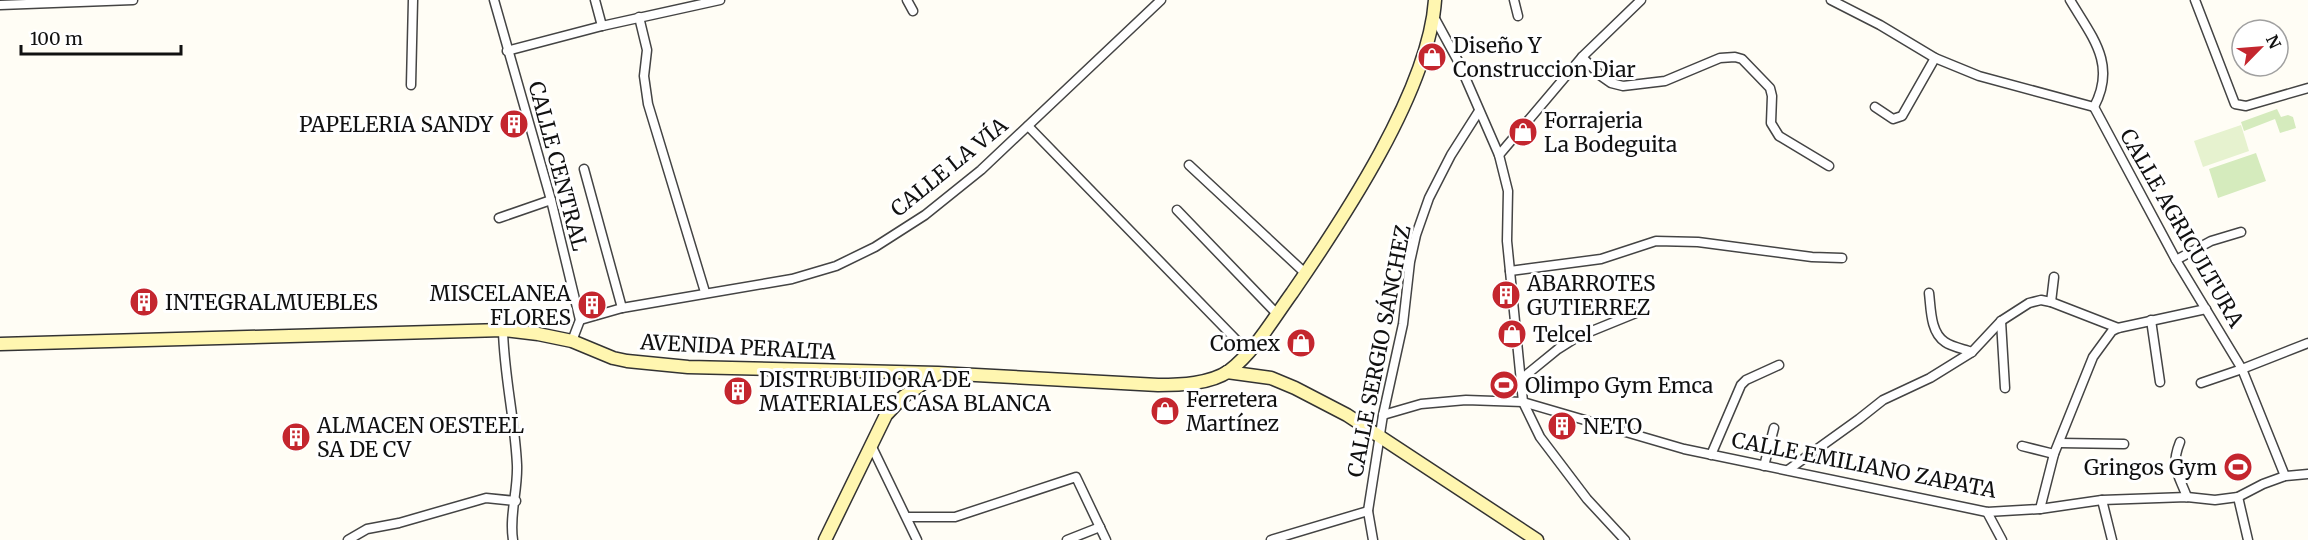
<svg xmlns="http://www.w3.org/2000/svg" width="2308" height="540" viewBox="0 0 2308 540" font-family="Merriweather,serif">
<rect width="100%" height="100%" fill="#fffdf5"/>
<g fill="#d5ebbd">
<path d="M2277,109l4,8 7,-2 5,2 3,11 -16,5 -5,-14 -31,12 -3,-9z"/>
<path d="M2256,153l10,28 -48,17 -9,-29z"/>
</g>
<path fill="#e6f2cf" d="M2241,125l8,26 -46,16 -9,-26z"/>
<g fill="none" stroke-linecap="round" stroke-linejoin="round">
<g stroke="#444" stroke-width="11">
<g id="street">
<path d="M494,0l57,200 29,120 -8,21"/>
<path d="M595,0l7,26"/>
<path d="M907,0l6,11"/>
<path d="M1514,0l4,16"/>
<path d="M1831,0l49,25 55,33 44,18 115,31"/>
<path d="M2070,0c22,37 47,64 24,107"/>
<path d="M2195,0l40,104 11,2 62,-18"/>
<path d="M0,5l133,-5"/>
<path d="M639,17l8,33 -3,26 4,28 57,188"/>
<path d="M1434,17l24,44 41,94 9,36 -1,50 16,161 17,35 47,62 38,41"/>
<path d="M507,51l95,-25 118,-26"/>
<path d="M1582,57l19,19 10,7 12,3 42,-5 55,-23 15,-1 7,2 28,29 2,8 -1,27 8,13 50,30"/>
<path d="M411,85l2,-85"/>
<path d="M1875,107l18,12 9,-3 33,-58"/>
<path d="M2094,107l82,153 66,109 43,107"/>
<path d="M1028,126l220,226"/>
<path d="M1499,155l83,-98 59,-57"/>
<path d="M1189,165l116,108"/>
<path d="M584,169l38,139"/>
<path d="M1177,210l100,104"/>
<path d="M499,218l52,-18"/>
<path d="M2176,260l35,-19 30,-9"/>
<path d="M1510,271l91,-12 55,-18 42,1 114,15 30,1"/>
<path d="M1929,293c2,15 1,39 16,49 7,5 19,7 27,10"/>
<path d="M2051,302l3,-25"/>
<path d="M580,320l42,-12 170,-29 44,-13 39,-19 50,-32 56,-45 180,-170"/>
<path d="M2151,320l9,62"/>
<path d="M2001,321l4,67"/>
<path d="M503,330c1,46 12,90 14,135 1,26 -8,50 -4,75"/>
<path d="M1520,380l38,-31 19,-12 59,-24"/>
<path d="M2201,383l41,-14 66,-26"/>
<path d="M1383,415l38,-11 45,-4 57,2 161,47 303,63 53,-3 62,-9 85,-3 28,3 23,-3 25,-13 22,-8 23,-2"/>
<path d="M2180,442c-10,25 -2,31 7,55"/>
<path d="M2060,443l64,1"/>
<path d="M871,445l46,95"/>
<path d="M2022,446l32,8"/>
<path d="M1711,455l30,-70 5,-5 33,-15"/>
<path d="M1764,466l10,-38"/>
<path d="M1788,470l71,-51 24,-19 47,-22 42,-26 29,-31 28,-18 12,-3 10,2 67,26"/>
<path d="M2238,497l10,43"/>
<path d="M2102,500l10,40"/>
<path d="M2040,509l14,-55 39,-97 19,-26 6,-3 88,-19"/>
<path d="M1987,512l15,28"/>
<path d="M907,517h48l121,-40 30,63"/>
<path d="M348,540l19,-11 32,-6 87,-25 30,3"/>
<path d="M1067,540l33,-13"/>
<path d="M1271,540l97,-29"/>
<path d="M1373,540l-5,-29 15,-96 20,-91 7,-62 6,-27 13,-37 22,-43 28,-44"/>
</g>
</g>
<g stroke="#333" stroke-width="15">
<g id="secondary">
<path d="M0,344l503,-14 35,4 34,7 41,17 14,3 61,6 250,6 220,12c22,0 52,-1 71,-14 26,-20 44,-52 63,-78 51,-74 137,-203 143,-293"/>
<path d="M1227,372l44,6 24,10 52,27 190,125"/>
<path d="M825,540l61,-125 17,-18 34,-23"/>
</g>
</g>
<use href="#street" stroke="#fff" stroke-width="8"/>
<use href="#secondary" stroke="#fff6b0" stroke-width="12"/>
</g>
<defs>
<g id="shop-disc" transform="scale(1.5)"><circle r="9.5" fill="#c4262e" stroke="#fff"/><path d="M-5-2.5h2.3a2.7 3.5 0 0 1 5.4 0H5L5.5 6h-11ZM-1.5-2.5h3a1.5 2.3 0 0 0-3 0Z" fill="#fff"/></g>
<g id="building-disc" transform="scale(1.5)"><circle r="9.5" fill="#c4262e" stroke="#fff"/><path d="M-4-6H4V6H1V3H-1V6H-4ZM-2.5-4.3h1.7v1.8h-1.7ZM.8-4.3h1.7v1.8H.8ZM-2.5-1h1.7V.8h-1.7ZM.8-1h1.7V.8H.8Z" fill="#fff"/></g>
<g id="stadium-disc" transform="scale(1.5)"><circle r="9.5" fill="#c4262e" stroke="#fff"/><path d="M0-5a6.5 5 0 1 0 0 10a6.5 5 0 1 0 0-10ZM-3.5-1.8h7v3.6h-7Z" fill="#fff"/></g>
</defs>
<g fill-rule="evenodd">
<use href="#shop-disc" x="1432" y="57"/>
<use href="#building-disc" x="514" y="124"/>
<use href="#shop-disc" x="1523" y="132"/>
<use href="#building-disc" x="1506" y="295"/>
<use href="#building-disc" x="144" y="302"/>
<use href="#building-disc" x="592" y="305"/>
<use href="#shop-disc" x="1512" y="334"/>
<use href="#shop-disc" x="1301" y="343"/>
<use href="#stadium-disc" x="1504" y="385"/>
<use href="#building-disc" x="738" y="391"/>
<use href="#shop-disc" x="1165" y="411"/>
<use href="#building-disc" x="1562" y="426"/>
<use href="#building-disc" x="296" y="437"/>
<use href="#stadium-disc" x="2238" y="467"/>
</g>
<g text-anchor="middle" dominant-baseline="central" stroke-width="6" stroke-linejoin="round" paint-order="stroke">
<g font-size="21" fill="#111" stroke="#fff" text-anchor="start">
<text x="1453" y="45">Diseño Y<tspan x="1453" dy="24">Construccion Diar</tspan></text>
<text x="1544" y="120">Forrajeria<tspan x="1544" dy="24">La Bodeguita</tspan></text>
<text x="493" y="124" text-anchor="end">PAPELERIA SANDY</text>
<text x="1527" y="283">ABARROTES<tspan x="1527" dy="24">GUTIERREZ</tspan></text>
<text x="571" y="293" text-anchor="end">MISCELANEA<tspan x="571" dy="24">FLORES</tspan></text>
<text x="165" y="302">INTEGRALMUEBLES</text>
<text x="1533" y="334">Telcel</text>
<text x="1280" y="343" text-anchor="end">Comex</text>
<text x="759" y="379">DISTRUBUIDORA DE<tspan x="759" dy="24">MATERIALES CASA BLANCA</tspan></text>
<text x="1525" y="385">Olimpo Gym Emca</text>
<text x="1186" y="399">Ferretera<tspan x="1186" dy="24">Martínez</tspan></text>
<text x="317" y="425">ALMACEN OESTEEL<tspan x="317" dy="24">SA DE CV</tspan></text>
<text x="1583" y="426">NETO</text>
<text x="2217" y="467" text-anchor="end">Gringos Gym</text>
</g>
<g font-size="21" fill="#111" stroke="#fff">
<text transform="translate(558 166) rotate(75)">CALLE CENTRAL</text>
<text transform="translate(949 167) rotate(-39)">CALLE LA VÍA</text>
<text transform="translate(2182 228) rotate(60)">CALLE AGRICULTURA</text>
<text transform="translate(738 347) rotate(3)">AVENIDA PERALTA</text>
<text transform="translate(1379 351) rotate(-79)">CALLE SERGIO SÁNCHEZ</text>
<text transform="translate(1864 465) rotate(11)">CALLE EMILIANO ZAPATA</text>
</g>
</g>
<g transform="translate(2260 48) rotate(65)"><circle r="28" fill="#ffffff" stroke="#a0a0a0" stroke-width="1.5"/>
<path d="M0-4.5L10 22L0 15L-10 22Z" fill="#c4262e"/>
<text y="-9" font-size="16" font-weight="bold" text-anchor="middle" fill="#111111">N</text>
</g>
<path d="M21 45v9h160v-9" fill="none" stroke="#111111" stroke-width="3"/>
<text x="30" y="45" font-size="18" fill="#111111" stroke="#ffffff" stroke-width="4.5" paint-order="stroke">100 m</text>
</svg>
